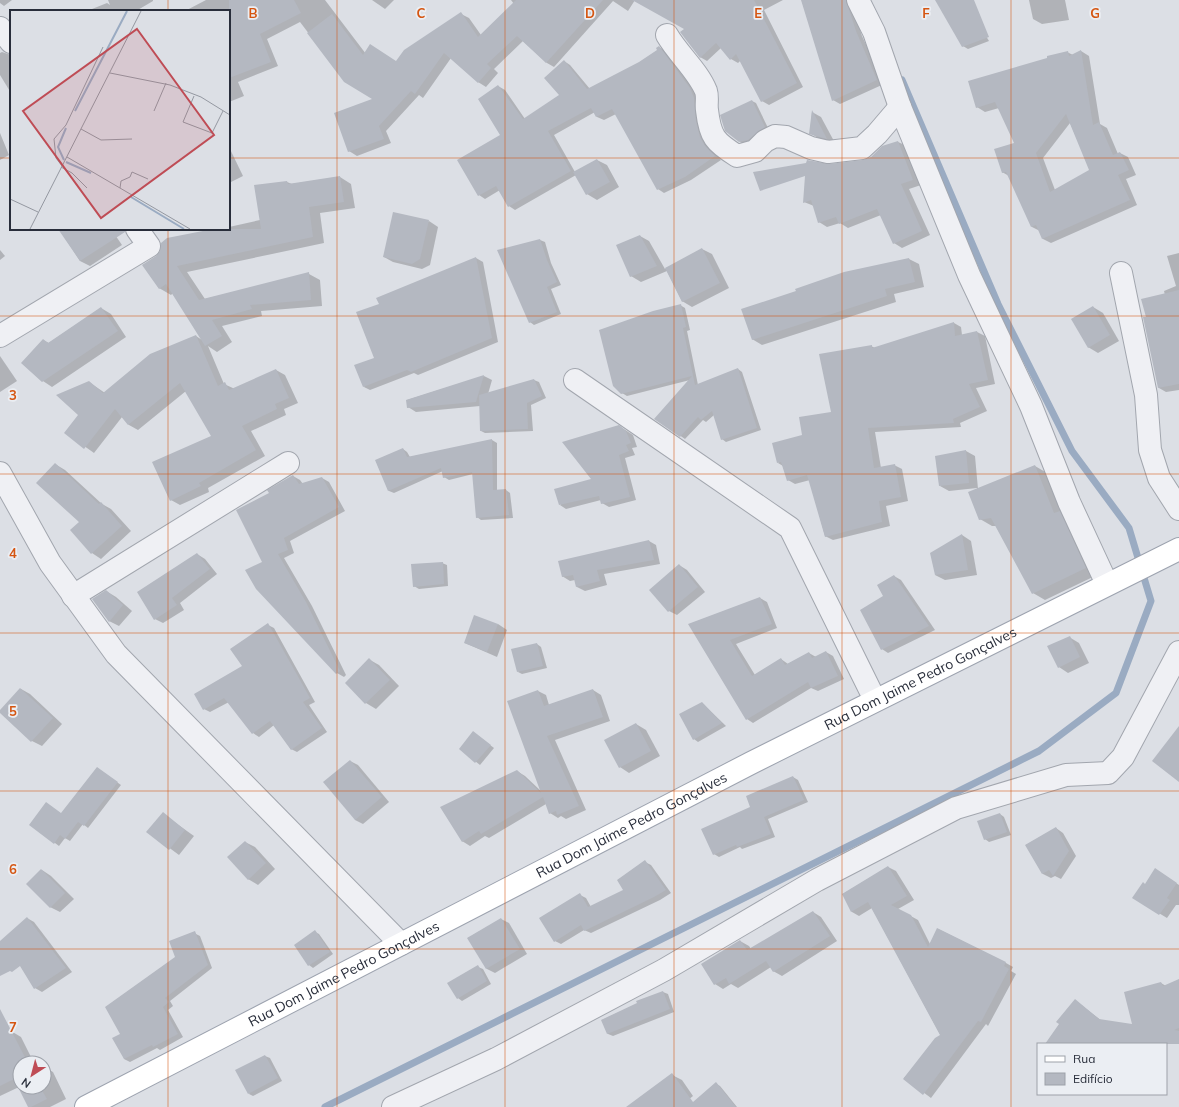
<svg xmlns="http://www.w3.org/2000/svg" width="1179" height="1107" viewBox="0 0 1179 1107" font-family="Mulish,sans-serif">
<rect width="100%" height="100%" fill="#dcdfe5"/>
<g fill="#0003" fill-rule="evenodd">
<path d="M0,0h12l-8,6 -4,-3z"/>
<path d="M108,0h45v1l-17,10h-49l20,-8 3,2z"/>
<path d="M206,0h119l41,54 31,8 64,-48 8,4 12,17 33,-31 -3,-4h124l-7,11 -15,-10 -59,66 -7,-4 -24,-22 -29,28 4,4 -12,14 -8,-5 -27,-24 -28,40 -4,-3 -33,36 5,12 -34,13 -8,-5 26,-52 -30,-18 -45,-59 -33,17 11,27 -40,16 6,14 -15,6v-91h-44z"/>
<path d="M372,0h22l-9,9z"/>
<path d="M694,0h89l-19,10 39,77 -34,18 -7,-4 -21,-41 -3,3 -7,-4 -10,-11 -14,13 -7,-4 -15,-28z"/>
<path d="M802,0h49l11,36 22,48 -44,20 -7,-4z"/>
<path d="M936,0h28l25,41 -21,8 -5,-3z"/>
<path d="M1029,0h36l4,20 -27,4 -9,-5z"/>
<path d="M659,47l7,4 31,42 15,57 9,10 -30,20 -27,13 -6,-4 -42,-75 -12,6 -7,-3 -2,-5 -41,23 21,37 22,-12 10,5 12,22 -22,13 -10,-6 -11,-19 -61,35 -6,-4 -9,-16 -15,9 -6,-4 23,-60 -4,-49 7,4 20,29 35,-24 4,-34 6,4 20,24 49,-26 19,-13z"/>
<path d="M1081,51l8,5 11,68 7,4 11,26 2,-1 8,4 8,18 -10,4 11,26 -86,38 -8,-4 -3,-8 -8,-4 -23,-51 -7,-4 14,-28 -17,-36 -14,4 -8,-5 90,-55 6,3zM1070,123l21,48 -36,19 -12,-32z"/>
<path d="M2,52l9,3v38l-11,-18v-22z"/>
<path d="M752,101l4,2 13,27 -25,14 -4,-2z"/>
<path d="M812,112l9,5 14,26 -15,-4 -10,-6z"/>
<path d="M0,133l9,22 -9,5z"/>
<path d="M898,142l9,4 14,39 -12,4 21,46 -28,13 -8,-5 -13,-28 -33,13 -8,-5 -13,4 -8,-5 -5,-16 -10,-4 25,-37 35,-4 7,-3 12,-11z"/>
<path d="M229,147l14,29 -14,7z"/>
<path d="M340,177l11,7 4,24 -35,5 4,30 -137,29 18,27 104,-25 11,6 2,26 -61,5 1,5 -40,10 10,16 -15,10 -9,-6 16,38 11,5 41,-19 9,5 13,28 -14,6 2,6 -35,16 14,25 -57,32 1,4 -29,13 -9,-5 41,-64 -26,-45 -48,39 -9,-5 -7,-8 -28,36 -28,-20 14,-18 9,-33 16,11 91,-57 6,4 -29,-47 -2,2 -12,-7 -16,-23 75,-36h11v-2l31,-7 27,-38 5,2z"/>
<path d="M429,221l9,6 -8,38 -8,4 -29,-7 -9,-5z"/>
<path d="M59,229h52l11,16 -32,21 -10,-5z"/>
<path d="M640,236l9,5 16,28 37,-20 10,5 17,34 -37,19 -10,-6 -15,-30 -26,11 -10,-6z"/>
<path d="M540,240l5,2 6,21 10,22 -10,4 10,25 -27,11 -4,-3 -31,-71z"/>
<path d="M0,250l5,6 -5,4z"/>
<path d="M1179,253v137l-13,2 -7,-4 -12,-71 18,-22 -1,-4 12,-5 -9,-30z"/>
<path d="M476,258l7,4 15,80 -80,33 -4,-2 -44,17 -6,-3 11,-29 5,-54z"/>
<path d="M909,259l10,5 5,23 -30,7 2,8 -134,43 -10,-6z"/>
<path d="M680,305l5,3 5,22 -3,1 11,54 40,-16 4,3 19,58 -35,12 -4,-3 -8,-24 -8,7 -3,-2 -18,19 -29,-20 34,-39 -63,16 -5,-3z"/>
<path d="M1093,307l10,6 16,28 -21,12 -10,-6z"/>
<path d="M101,308l10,6 15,23 -74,50 -9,-6v-41l6,3z"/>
<path d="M954,323l7,4 1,8 15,-3 8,4 10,48 -19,4 11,23 -27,12 1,4 -86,5 6,36 13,-3 8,4 6,32 -22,5 4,20 -57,14 -8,-4 -15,-56 -15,4 -7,-4 -5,-14 -5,-3 25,-27 29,-23 39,-67 4,2z"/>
<path d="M0,356l17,25 -17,11z"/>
<path d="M484,376l8,4 -4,14 46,-14 5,2 7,16 -15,7 2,26 -48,2 -4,-2 -1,-25 -64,6 -8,-5 -1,-7z"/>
<path d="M619,426l14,9 4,12 -5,1 3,7 -10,3 11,42 -27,7 -7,-4 -1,-3 -35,9 -6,-4 33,-26z"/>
<path d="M492,440l5,3v48l9,-1 4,3 3,25 -32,2 -4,-3 -4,-43 -24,6 -5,-3 -1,-6 -49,22 -5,-2 -13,-30 27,-12 4,3 3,5z"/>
<path d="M966,451l9,5 3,33 57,-23 12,7 50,102 -52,25 -12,-7 -37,-67h-4l-12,-7 -3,-31 -28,3 -9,-5z"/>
<path d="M55,464l10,6 37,34 9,5 20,22 -30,28 -9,-6z"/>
<path d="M293,476l7,4 3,4 19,-6 7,4 16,29 -55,30 4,12 -10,5 28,48 34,69 -2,2 -7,-4 -74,-111 8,-69z"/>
<path d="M962,535l9,6 6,34 -32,5 -10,-5z"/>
<path d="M649,541l7,4 4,19 -56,10 3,11 -22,6 -8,-4 -2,-7 -5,1 -8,-5z"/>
<path d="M197,554l8,5 12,15 -37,29 4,7 -21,13 -8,-4z"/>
<path d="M442,563l5,2 1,21 -29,3 -5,-3z"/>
<path d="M679,565l8,5 18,22 -28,23 -8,-4z"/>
<path d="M894,576l7,4 34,50 -47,23 -6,-4z"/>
<path d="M106,591l10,6 16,14 -13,15 -10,-5z"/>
<path d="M760,598l7,4 10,26 -41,16 19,31 26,-16 7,5 21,-11 7,4 10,-5 7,4 11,23 -26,12 -7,-3 -58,35 -6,-4 -57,-95z"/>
<path d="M498,624l9,6 -10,27 -32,-14z"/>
<path d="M268,625l6,3 41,74 -6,3 18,27 -30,20 -6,-3 -17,-24 -15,12 -6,-4 -24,-31 -19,10 -6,-3 39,-43z"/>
<path d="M1069,637l10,6 10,20 -21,10 -9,-6z"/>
<path d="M537,644l4,3 6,21 -25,6 -4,-2z"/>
<path d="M370,660l9,5 20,21 -23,23 -10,-6 -20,-20z"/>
<path d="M21,689l9,5 32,30 -20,22 -10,-5 -32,-29z"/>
<path d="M593,690l8,5 9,26 -55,19 31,70 -20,9 -5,-3 -3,2 -8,-5 -4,-9 -57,34 -4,-2 -15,10 -8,-5 55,-70 8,5 17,16 -4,-101 8,4 3,10z"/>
<path d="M702,703l24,23 -28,16 -4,-3z"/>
<path d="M636,724l10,6 14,26 -31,17 -9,-6z"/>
<path d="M473,732l21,16 -14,17 -20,-16z"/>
<path d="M350,761l8,4 31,37 -26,22 -8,-4z"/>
<path d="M101,771l20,14 -33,43 -5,-4 -13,17 -5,-3 -6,8 -28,-21 31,-11z"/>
<path d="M793,777l5,3 10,22 -40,17 7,18 -33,12 -2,-2 -21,10 -5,-3 38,-47z"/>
<path d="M163,814l31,22 -15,19 -31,-23z"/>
<path d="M1000,814l4,3 7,18 -22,7 -4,-3z"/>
<path d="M1056,828l7,5 13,23 -15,23 -6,-3 -4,2 -8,-4 -17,-29z"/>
<path d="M245,842l10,5 20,22 -17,16 -10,-6z"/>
<path d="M645,862l6,3 20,28 -11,7 -69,33 -7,-3 -23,14 -6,-3 25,-46 6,3 5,9 33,-16z"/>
<path d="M888,867l8,4 18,29 -16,9 20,11 12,24 8,-15 68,34 7,4 -2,4 5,3 -28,52 -2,-2 -55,74 -27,-20 37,-42 -69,-128 -13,8 -7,-4 -9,-18z"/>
<path d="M42,870l9,6 23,23 -14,13 -10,-5z"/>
<path d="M1162,874l17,11v20h-3l-9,13 -33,-20 11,-13z"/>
<path d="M813,912l8,5 16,24 -55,35 -9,-5 -2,-4 -33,21 -7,-4 -8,5 -8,-5 25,-43 9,5 2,3z"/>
<path d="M27,918l7,4 38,50 -30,20 -7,-4 -22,-34z"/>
<path d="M501,919l8,4 18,31 -32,19 -8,-4 -19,-31z"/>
<path d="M315,932l4,2 14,20 -20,14 -4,-3z"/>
<path d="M194,933l6,3 12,32 -42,33 3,5 -5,4 15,27 -23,13 -3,-2 -27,14 -6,-3 -2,-24z"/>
<path d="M478,967l5,2 8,15 -29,17 -4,-3z"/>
<path d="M1179,980v56l-18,8h-115l30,-43 26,20 32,4 27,-42 5,3z"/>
<path d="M663,992l5,2 6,18 -61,24 -5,-2 -6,-14z"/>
<path d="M11,1031l10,6 13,26h-14v24h24v-20l9,5 13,27 -16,8h-20l-11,-20 -19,9v-59z"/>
<path d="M265,1056l5,2 12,23 -29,15 -4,-2z"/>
<path d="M672,1075l10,5 11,16 -14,11h-31z"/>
<path d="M716,1084l4,2 17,21h-37z"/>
</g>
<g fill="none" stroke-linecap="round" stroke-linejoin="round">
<path stroke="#9aabc2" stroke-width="7" d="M325,1107l714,-356 77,-58 35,-92 -22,-73 -57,-77 -74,-147 -96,-224"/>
</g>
<g fill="#b4b8c1" fill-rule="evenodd">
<path d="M229,0h65l7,13 -41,21 11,28 -42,16z"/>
<path d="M516,0h87l-57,63 -29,-27 -30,28 4,4 -13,15 -34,-30 -29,41 -4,-3 -32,35 5,13 -36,13 -14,-39 38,-14 -28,-17 -37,-49 25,-19 31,41 7,-11 26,17 8,-11 57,-38 17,25z"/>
<path d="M632,0h122l43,83 -36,19 -25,-48 -6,6 -14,-17 -16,15 -20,-26 4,-3z"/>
<path d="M801,0h45l10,31 21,49 -45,21z"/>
<path d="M935,0h39l15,37 -27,10z"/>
<path d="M659,46l31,42 4,10 2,23 4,16 5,9 10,10 -30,21 -28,13 -45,-81 -16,8 -5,-9 -43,23 23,40 -63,36 -12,-21 -18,10 -21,-36 43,-25 -22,-36 20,-14 25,34 36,-24 -15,-17 20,-18 23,29 52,-27 18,-12 -1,-2z"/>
<path d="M1081,50l12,75 6,-3 14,33 7,-3 9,18 -11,5 12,25 -88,39 -6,-14 -5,2 -25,-55 -4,1 -8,-24 20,-6 -19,-41 -19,6 -8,-27 79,-23v-2l21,-5 1,5zM1066,114l23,56 -39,22 -14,-39z"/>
<path d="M752,100l13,27 -17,13 -9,2 -14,-11 -5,-16z"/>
<path d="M812,110l15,29 -18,-5z"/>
<path d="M898,141l15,39 -12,4 21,47 -29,13 -16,-35 -38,15 -3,-7 -18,6 -7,-23 -8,3 2,-27 -45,15 -7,-19 53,-9 1,-3 22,4 34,-4 8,-3 11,-11z"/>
<path d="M597,159l13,23 -24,13 -13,-23z"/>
<path d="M340,176l4,26 -35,5 4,30 -136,29 22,34 110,-28 2,28 -61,5 2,4 -40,11 10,16 -17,10 -39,-62 -7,5 -17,-24 14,-9 4,-5 1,-8 6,-5 46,-9h48l-7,-44 33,-4 1,3z"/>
<path d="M393,212l36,8 -9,39 -8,5 -29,-7z"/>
<path d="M58,229h67v3l-45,29z"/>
<path d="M640,235l17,31 -27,11 -14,-32z"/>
<path d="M540,239l7,21 10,22 -10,5 10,25 -28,11 -32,-73z"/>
<path d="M702,248l18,35 -38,19 -17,-34z"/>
<path d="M476,257l16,81 -81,34 -4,-2 -44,17 -9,-22 20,-7 -18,-46 23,-8 -3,-6z"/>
<path d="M909,258l6,24 -30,7 2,7 -135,44 -11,-31 55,-18 -1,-2 49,-17z"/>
<path d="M1179,290v94l-21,4 -15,-71h3l-5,-18z"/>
<path d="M681,304l5,23 -3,1 12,57 43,-17 19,60 -36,12 -9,-29 -11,9 -3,-3 -18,20 -26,-18 38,-43 -71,18 -8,-8 -14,-56 54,-19z"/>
<path d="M1093,306l17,29 -22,13 -17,-29z"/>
<path d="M101,307l17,24 -76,51 -21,-19 22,-24 5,4z"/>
<path d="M954,322l1,14 22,-5 11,49 -19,4 11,23 -27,12 1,4 -86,5 6,40 21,-4 6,33 -22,4 3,21 -57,15 -18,-62 -20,6 -6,-19 -4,1 -5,-20 30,-8 -3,-18 32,-5 -12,-58 53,-9v3z"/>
<path d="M196,335l22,51 7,-4 4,8 47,-21 13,29 -14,6 2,5 -35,17 14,24 -57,33 2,3 -31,15 -18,-39 59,-26 -31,-53 -52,42 -13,-16 -31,40 -20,-16 14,-18 -22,-20 33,-14 14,12 47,-39z"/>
<path d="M484,375l-8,27 -69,6 -1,-8z"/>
<path d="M534,379l8,17 -15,7 1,26 -48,2 -1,-36z"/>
<path d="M619,425l7,6 5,12 -5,2 3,6 -10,4 11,42 -29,7 -2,-8 -40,9 -5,-16 37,-10 -29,-37z"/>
<path d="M492,439l1,51 13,-1 3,26 -33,3 -4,-46 -29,6 -2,-10 -53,23 -13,-31 28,-12 4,9z"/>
<path d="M966,450l3,33 -30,3 -4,-30z"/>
<path d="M55,463l44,41 2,-2 21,24 -31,28 -21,-24 9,-8 -43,-39z"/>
<path d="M1035,465l19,48 6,-2 26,57 -54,26 -41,-76 -12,2 -11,-28z"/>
<path d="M293,475l6,9 23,-7 17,30 -55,31 4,12 -10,4 28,48 34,69 -4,3 -80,-85 -11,-19 17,-8 -26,-52 33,-17 -2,-3z"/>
<path d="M962,534l6,36 -33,5 -5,-22z"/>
<path d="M649,540l5,20 -57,10 3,11 -24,6 -3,-12 -11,2 -4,-16z"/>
<path d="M197,553l13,16 -38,29 5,7 -23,15 -17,-28z"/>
<path d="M443,562l1,22 -31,3 -2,-23z"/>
<path d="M679,564l19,23 -30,25 -19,-22z"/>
<path d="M894,575l35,51 -48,24 -21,-40 23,-14 -6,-11z"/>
<path d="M106,590l17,15 -14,17 -17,-23z"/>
<path d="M760,597l12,27 -42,16 22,36 29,-18 4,7 24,-13 3,6 14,-7 12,25 -27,12 -3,-6 -62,38 -58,-96z"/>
<path d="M474,615l24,9 -11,28 -23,-9z"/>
<path d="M268,623l42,75 -7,4 19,26 -31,22 -21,-29 -18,13 -28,-36 -21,12 -9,-16 48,-28 -12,-17z"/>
<path d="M1070,636l10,21 -22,11 -11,-22z"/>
<path d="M537,643l6,23 -26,6 -6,-23z"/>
<path d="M369,658l21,22 -25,24 -20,-21z"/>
<path d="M20,688l33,30 -22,24 -31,-29v-3z"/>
<path d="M593,689l10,28 -56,19 32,70 -22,9 -1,-4 -7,3 -6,-17 -62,37 -2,-3 -17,11 -22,-35 77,-37 24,23 -34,-92 31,-11 6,16z"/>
<path d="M702,702l20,21 -29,17 -14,-26z"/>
<path d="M636,723l15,28 -32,17 -15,-28z"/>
<path d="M1179,726v56l-27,-21z"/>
<path d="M473,731l18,14 -16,18 -16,-14z"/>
<path d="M350,760l32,37 -27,23 -32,-38z"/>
<path d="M97,767l21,15 -34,44 -6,-4 -13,17 -5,-4 -6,9 -25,-19 17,-23 15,11z"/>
<path d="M793,776l11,24 -40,17 7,17 -34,13 -1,-2 -23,10 -12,-26 49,-22 -4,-11z"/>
<path d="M163,812l22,18 -16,20 -23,-18z"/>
<path d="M1000,813l7,19 -23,8 -7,-19z"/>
<path d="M1056,827l13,24 -16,25 -4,-6 -7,4 -17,-29z"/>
<path d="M245,841l21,22 -18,17 -21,-23z"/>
<path d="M645,860l21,30 -12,7 -70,34 -3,-6 -27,17 -15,-24 41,-25 8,14 35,-17 -6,-10z"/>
<path d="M888,866l19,30 -16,9 20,10 17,32 9,-19 69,34 -2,4 5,3 -28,53 -3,-1 -55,74 -20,-16 32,-41 5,-3 -72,-133 -17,10 -9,-18z"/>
<path d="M1155,868l22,15 -10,15 3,2 -11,15 -27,-17 11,-16 2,2z"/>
<path d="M41,869l24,24 -15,15 -24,-24z"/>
<path d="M813,911l17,25 -57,36 -7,-11 -37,23 -3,-6 -12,7 -13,-21 39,-24 7,10z"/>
<path d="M27,917l39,51 -32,21 -14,-23 -8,6 -2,-1 -10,5v-35z"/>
<path d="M501,918l19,31 -34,20 -19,-31z"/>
<path d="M315,930l15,22 -22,14 -14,-21z"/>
<path d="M195,931l13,34 -43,33 4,4 -6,5 15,27 -25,13 -1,-2 -28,14 -12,-21 8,-4 -15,-27 70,-50 -6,-16z"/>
<path d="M478,965l9,16 -30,18 -10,-16z"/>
<path d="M1179,979v49l-5,2 5,1v13h-134l14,-20 -3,-2 19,-23 24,20 33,5 -8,-32 37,-10 2,4z"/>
<path d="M663,991l7,18 -63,25 -6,-14 36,-17 -1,-2z"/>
<path d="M0,1009l28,54h-8v24h20l7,12 -16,8h-3l-14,-28 -14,7z"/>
<path d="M265,1055l13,23 -30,16 -13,-24z"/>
<path d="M672,1073l21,29 23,-20 20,25h-110z"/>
</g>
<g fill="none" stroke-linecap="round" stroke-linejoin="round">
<g stroke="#a2a6ae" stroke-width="24">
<g id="minor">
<path d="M858,0l16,32 26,75 69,168 62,131 38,96 38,82"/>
<path d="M0,28l11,14"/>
<path d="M667,35c11,19 31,36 39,56 2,6 0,13 1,19 3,27 8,32 30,46l18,-5 10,-10 10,-5 11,1 25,11 17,4 34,-4 15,-14 23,-27"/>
<path d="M1121,273l25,122 4,55 9,28 20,31"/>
<path d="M0,336l149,-90 -12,-17"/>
<path d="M575,380l215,148 85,172"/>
<path d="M0,473l50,90 66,91 285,290"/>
<path d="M73,596l215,-133"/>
<path d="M393,1107l103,-48 168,-89 153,-90 139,-72 110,-33 42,-2 15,-16 56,-105"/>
</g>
</g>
<g stroke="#9da3af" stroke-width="24">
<g id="major">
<path id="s1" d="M86,1107l665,-344 428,-214"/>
</g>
</g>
<use href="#minor" stroke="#eff0f4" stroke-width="22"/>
<use href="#major" stroke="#fff" stroke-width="22"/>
</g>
<path fill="none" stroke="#d55511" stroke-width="1" stroke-opacity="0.55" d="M168,0v11M337,0v1107M505,0v1107M674,0v1107M842,0v1107M1011,0v1107M0,158h11M229,158h950M168,229v878M0,316h1179M0,474h1179M0,633h1179M0,791h1179M0,949h1179"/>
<g text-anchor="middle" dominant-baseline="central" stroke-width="3.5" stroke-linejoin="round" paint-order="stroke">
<g font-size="14" fill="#282d3a" stroke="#ebeef3">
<text stroke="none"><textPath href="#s1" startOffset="938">Rua Dom Jaime Pedro Gonçalves</textPath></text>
<text stroke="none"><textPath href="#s1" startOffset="614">Rua Dom Jaime Pedro Gonçalves</textPath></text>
<text stroke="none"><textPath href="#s1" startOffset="290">Rua Dom Jaime Pedro Gonçalves</textPath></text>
</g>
</g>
<g transform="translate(10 10)">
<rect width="220" height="220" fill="#dcdfe5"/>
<path fill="none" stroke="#9aabc2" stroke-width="2" d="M65,101l52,-100M54,150l-6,-13 8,-19M56,152l25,11M121,187l53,32"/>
<path fill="none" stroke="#9498a1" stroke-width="1" d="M100,63l60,12 31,12 29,18M184,86l-11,26 29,11 11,-22M144,101l12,-28M71,119l20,11 31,-1M57,147l123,72M52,156l-6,-8 -2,-19 12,-14 37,-78M51,157l11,6 15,15M110,178l1,-7 9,-4 2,-5 16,7M0,189l28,13M20,219l111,-218"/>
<path fill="#bf4c55" fill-opacity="0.15" stroke="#bf4c55" stroke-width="2" d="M127,19l77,106 -113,83 -78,-107z"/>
<rect width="220" height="220" fill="none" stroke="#282d3a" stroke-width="2"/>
</g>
<g font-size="13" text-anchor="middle" font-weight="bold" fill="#d55511" stroke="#ebeef3" stroke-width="3.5" stroke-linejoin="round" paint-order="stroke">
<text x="253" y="18">B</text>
<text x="421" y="18">C</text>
<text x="590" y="18">D</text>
<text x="758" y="18">E</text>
<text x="926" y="18">F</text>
<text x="1095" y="18">G</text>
<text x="13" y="400">3</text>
<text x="13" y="558">4</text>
<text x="13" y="716">5</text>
<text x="13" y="874">6</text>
<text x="13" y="1032">7</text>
</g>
<rect x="1037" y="1043" width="130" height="52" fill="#ebeef3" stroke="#9da1a9"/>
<rect x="1045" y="1056" width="20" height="6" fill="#ffffff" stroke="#9da1a9"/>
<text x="1073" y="1063" font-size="12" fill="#282d3a">Rua</text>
<rect x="1045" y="1073" width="20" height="12" fill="#b4b8c1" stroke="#9da1a9"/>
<text x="1073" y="1083" font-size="12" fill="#282d3a">Edifício</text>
<g transform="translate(32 1075) rotate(216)"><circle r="19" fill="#ebeef3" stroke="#9da1a9"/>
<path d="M0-3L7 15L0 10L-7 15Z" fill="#bf4c55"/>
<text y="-6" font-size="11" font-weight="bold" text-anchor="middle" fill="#282d3a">N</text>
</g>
</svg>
